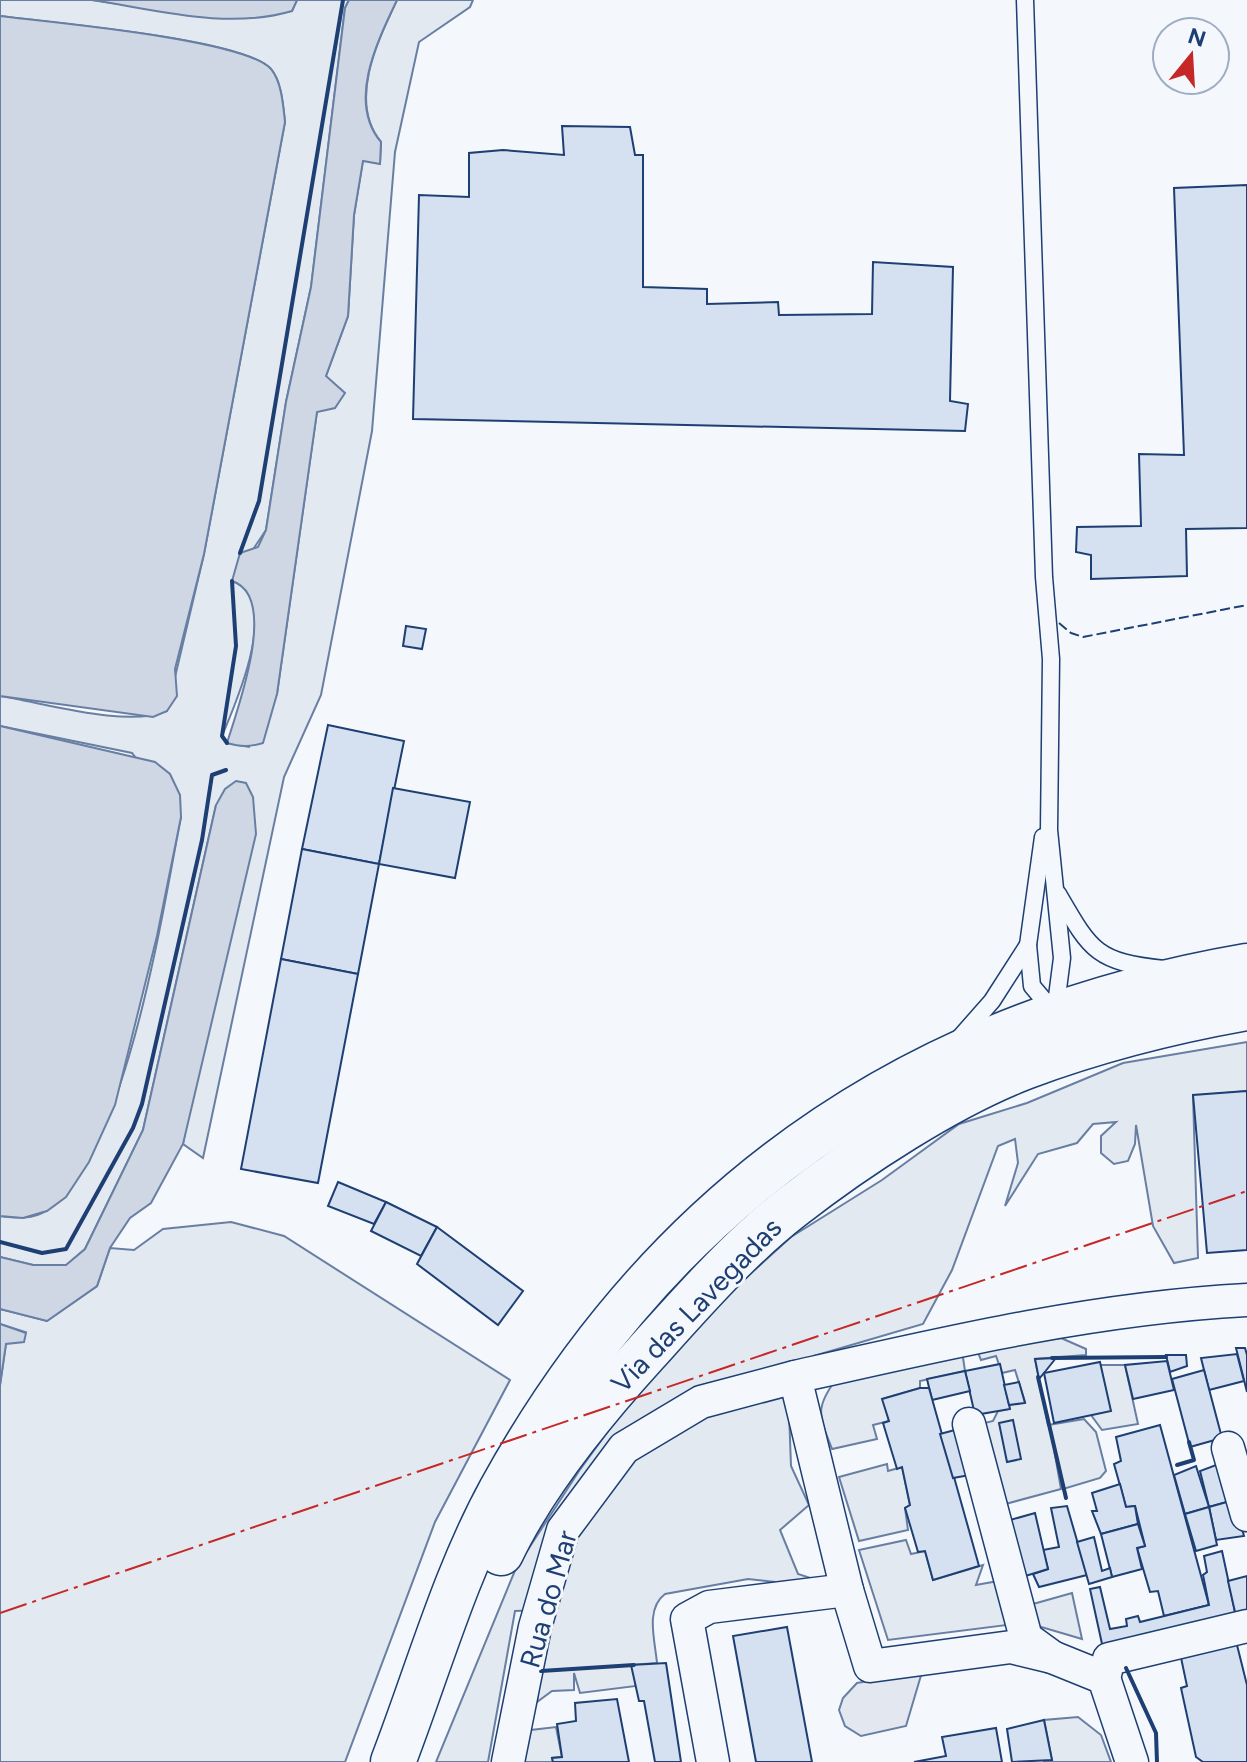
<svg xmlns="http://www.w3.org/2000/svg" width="1247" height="1762" viewBox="0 0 1247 1762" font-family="Figtree,sans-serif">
<rect width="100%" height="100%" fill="#f4f7fb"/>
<g fill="#e3e9f0" stroke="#687fa3" stroke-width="2">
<path d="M0,0h92l115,17 85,-6 5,-11h52l-4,8 -34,279 -25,115 -20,128 -34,51c51,17 3,124 -10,155l5,7 22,4 28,-53 40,-283 9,-35 22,-60 6,-101 9,-55 17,3 1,-21c-33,-40 -4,-100 16,-142h76l-3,7 -51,35 -24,110 -23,279 -51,264 -37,82 -81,381 -20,-14 10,-55 23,-284 -73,325 -58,119 -18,16h-34l-33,-8v-41c15,2 34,4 47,-6 80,-57 115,-297 134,-393l-49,-64 -132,-27v-30c45,7 127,32 167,15l37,-157 81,-432c-2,-17 -3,-40 -14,-53 -28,-31 -222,-46 -271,-53z"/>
<path d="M1247,1042v49l-54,5 5,162 -24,5 -21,-37 -17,-101 -1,19 -7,17 -14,3 -13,-11v-17l15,-14 -23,2 -16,19 -39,11 -33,52 13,-43 -3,-24 -17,7 -46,124 -29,54 -109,32 -26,29 3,81 18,39 -29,25 18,44 49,16 -99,-11 -83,15c-20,15 -10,46 -8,69l-25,2 4,21 -56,7 -6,-20v17l-22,1 -15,11 8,-62 -4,-30 -26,1 -27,151h-52l80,-194 63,-97 59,-81 73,-81 80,-72 91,-57 77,-56 68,-21 96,-40z"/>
<path d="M231,1222l53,14 226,144 -75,142 -90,240h-345v-377l6,-42 19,-11 -25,-8v-15l47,12 50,-35 13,-38 24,2 29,-21z"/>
<path d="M1061,1338l25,11v6l-51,4 13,66 36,-6 12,13 10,39 -6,7 -37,11 -9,-40 7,40 -63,17 -21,-81 16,-4 5,-10 11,-2v-4l16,-3 -10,-32 -13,3 -6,-17 -15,4 -4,-10z"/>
<path d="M962,1351l3,20 -45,10v7l-37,11 6,22 -16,4 4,14 -45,10c-12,-31 -18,-40 3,-68z"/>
<path d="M1100,1365h25l13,59 -36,6 -11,-15z"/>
<path d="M887,1464l1,7 14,-4 8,38 -5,3 3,22 -49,11 -20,-64z"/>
<path d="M906,1540l5,14 14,-3 8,29 50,-15 -7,20 28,-5 11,44 -127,16 -29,-90z"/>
<path d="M1072,1593l10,46 -51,-15 -5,-18z"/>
<path d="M1078,1717l23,18 10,27h-68l9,-2 -8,-40z"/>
<path d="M556,1727l6,30 -10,1 1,4h-29l7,-32z"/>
</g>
<path fill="#e3e8f0" stroke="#687fa3" stroke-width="2" d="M922,1672l-16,54 -45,10 -16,-10 -6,-16 4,-12 14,-15z"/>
<g fill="#cfd7e4" stroke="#687fa3" stroke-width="2">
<path d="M92,0h205l-5,11c-64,19 -135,-1 -200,-11z"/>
<path d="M349,0h48c-20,42 -50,102 -16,142l-1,22 -17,-3 -9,54 -6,101 -22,60 19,17 -10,15 -18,4 -40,282 -14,49c-13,4 -22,4 -36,0 10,-33 53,-147 5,-162l8,-28 18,-6 8,-17 20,-128 25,-115 34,-279z"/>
<path d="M0,16c48,6 244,23 271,53 11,14 12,36 14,53l-81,432 -29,115 2,27 -10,15 -14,6 -153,-21z"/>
<path d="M0,726l155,36 15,12 10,21 1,22 -24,119 -42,169 -26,57 -23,35 -19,14 -24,7 -23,-2z"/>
<path d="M236,781l10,2 7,14 3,37 -73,310 -32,59 -21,15 -20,30 -13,38 -50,35 -47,-12v-52l33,8h33l19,-16 58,-119 73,-325 9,-16z"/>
<path d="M0,1324l26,9 -2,9 -18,2 -6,41z"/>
</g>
<g fill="#d5e0f0" stroke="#1d3f73" stroke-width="2">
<path d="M562,126l68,1 5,28h8v132l64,2v15l71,-2 1,13 93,-1 1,-52 80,5 -3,134 18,3 -3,27 -552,-12 6,-224 50,2v-44l34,-3 61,5z"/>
<path d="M1247,185v343l-61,1 1,47 -96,3v-24l-15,-3 1,-25 64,-1 -2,-72 45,1 -10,-267z"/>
<path d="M406,626l20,3 -4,20 -19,-3z"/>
<path d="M328,725l76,16 -25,123 -77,-15z"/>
<path d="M393,788l77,14 -15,76 -76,-14z"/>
<path d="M302,849l77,15 -21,110 -77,-15z"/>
<path d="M281,959l77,15 -40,209 -77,-14z"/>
<path d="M1247,1091v159l-40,3 -14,-158z"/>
<path d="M338,1182l48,20 -12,22 -46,-18z"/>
<path d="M386,1202l51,25 -16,29 -50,-25z"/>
<path d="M437,1227l86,64 -25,34 -81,-61z"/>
<path d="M1236,1348h9l2,7v37z"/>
<path d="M1237,1354l7,27 -35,9 -8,-32z"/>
<path d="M1166,1355h20l1,11 -17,6z"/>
<path d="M1056,1358l-12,15 -5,6 -4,-20z"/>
<path d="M1167,1361l7,29 -41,9 -8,-34z"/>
<path d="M1100,1362l11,49 -57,12 -10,-50z"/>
<path d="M1000,1364l10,45 -35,6 -10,-44z"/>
<path d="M1204,1370l18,68 -32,9 -18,-68z"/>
<path d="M965,1371l5,20 -38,9 -5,-21z"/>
<path d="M1019,1382l6,21 -16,2 -5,-20z"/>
<path d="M920,1388h9l50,178 -46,14 -8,-29 -7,1 -13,-44 5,-3 -8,-38 -5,2 -14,-46 6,-2 -7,-22z"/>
<path d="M1013,1420l8,39 -14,3 -8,-39z"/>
<path d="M1160,1425l49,180 -45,11 -6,-25 -8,1 -13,-44 8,-2 -10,-40 -9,1 -12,-43 7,-3 -5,-24z"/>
<path d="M966,1427l4,48 -17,3 -13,-44z"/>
<path d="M1224,1462l10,38 -25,7 -9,-36z"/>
<path d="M1196,1466l13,41 -24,7 -11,-39z"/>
<path d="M1120,1484l6,23 9,-1 3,18 -37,10 -9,-23h5l-5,-18z"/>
<path d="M1234,1500l10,36 -28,4 -7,-33z"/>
<path d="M1067,1506l20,69 -48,12 -6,-13 15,-5 -5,-19 16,-3 -8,-39z"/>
<path d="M1209,1507l8,38 -21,6 -11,-37z"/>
<path d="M1035,1513l13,56 -29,9 -16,-56z"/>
<path d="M1138,1524l7,22 -8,2 5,21 -30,8 -11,-43z"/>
<path d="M1094,1537l8,34 8,-3 2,9 -23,7 -12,-42z"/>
<path d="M1222,1551l15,70 -133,32 -14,-64 10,-2 10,42 17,-3 -1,-7 12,-3 2,6 69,-17 -6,-30 4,-3 -3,-16z"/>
<path d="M1247,1576v42l-10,3 -9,-40z"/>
<path d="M787,1627l25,135h-56l-23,-126z"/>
<path d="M1236,1641l11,44v77h-44l-7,-5 -15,-69 6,-2 -7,-33z"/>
<path d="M666,1663l15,99h-26l-11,-61h-5l-8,-36z"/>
<path d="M617,1699l12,63h-76l-1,-4 10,-1 -5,-33 19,-3 -1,-18z"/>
<path d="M1044,1720l8,40 -40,2 -5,-33z"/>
<path d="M996,1728l6,34h-88l32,-6 -4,-19z"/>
</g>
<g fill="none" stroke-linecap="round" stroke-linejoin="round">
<g stroke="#1d3f73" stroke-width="19">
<g id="service">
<path d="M1025,0l19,577 7,82 -2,171 13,128 -7,54"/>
<path d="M1043,837l-15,108 4,41 22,26"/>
<path d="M1058,894c33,57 38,68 106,75"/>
<path d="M955,1043l37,-42 36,-56"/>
</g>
</g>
<g stroke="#1d3f73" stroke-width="35">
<g id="minor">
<path d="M969,1424l57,214 26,19"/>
<path d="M1228,1448l19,67"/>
<path d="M1104,1678l5,-19 138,-33"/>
<path d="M508,1762l27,-135 28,-97 61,-82 77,-46 94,-25"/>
<path d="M713,1762l-26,-143 22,-12 138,-17"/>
<path d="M1132,1762l-28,-84 -52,-21 -41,-10 -141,19 -23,-76 -52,-213c150,-34 299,-69 452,-77"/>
</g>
</g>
<g stroke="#1d3f73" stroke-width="47">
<g id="primary">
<path d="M501,1553c33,-69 94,-144 145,-200 46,-51 92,-104 146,-146 64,-50 157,-111 233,-140 70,-26 148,-46 222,-59"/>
<path d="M393,1762c35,-91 61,-186 108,-272 163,-296 415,-467 746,-524"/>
</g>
</g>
<use href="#service" stroke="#f4f7fb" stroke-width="16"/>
<use href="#minor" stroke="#f4f7fb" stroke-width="32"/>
<use href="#primary" stroke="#f4f7fb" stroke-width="44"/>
<path stroke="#1d3f73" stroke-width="2" stroke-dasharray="10 4" stroke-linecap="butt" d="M1059,623l12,10 12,4 164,-32"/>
<g stroke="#1d3f73" stroke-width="4">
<path d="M240,553l19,-52 84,-501"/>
<path d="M227,743l-5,-7 14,-90 -4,-65"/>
<path d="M0,1242l42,11 24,-4 67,-121 9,-24 60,-264 10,-65 14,-5"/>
<path d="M1052,1358l114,-1"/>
<path d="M1038,1377l28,121"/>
<path d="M1177,1465l17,-5 -5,-18"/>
<path d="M1126,1668l30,65 1,29"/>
<path d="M541,1671l93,-6"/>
</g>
<path stroke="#c62828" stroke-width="2" stroke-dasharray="28 6 4 6" stroke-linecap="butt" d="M0,1613l1247,-422"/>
</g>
<g text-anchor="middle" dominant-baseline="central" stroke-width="6" stroke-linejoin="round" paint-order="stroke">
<g font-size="28" fill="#1d3f73" stroke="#f4f7fb">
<text transform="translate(696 1305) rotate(-46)">Via das Lavegadas</text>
<text transform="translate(548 1599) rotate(-74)">Rua do Mar</text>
</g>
</g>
<g transform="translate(1191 56) rotate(18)"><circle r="38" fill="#f4f7fb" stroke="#9eadc5" stroke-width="2"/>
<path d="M0-6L14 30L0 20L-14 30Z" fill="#c62828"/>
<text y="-12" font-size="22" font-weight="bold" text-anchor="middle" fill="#1d3f73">N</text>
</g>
</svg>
